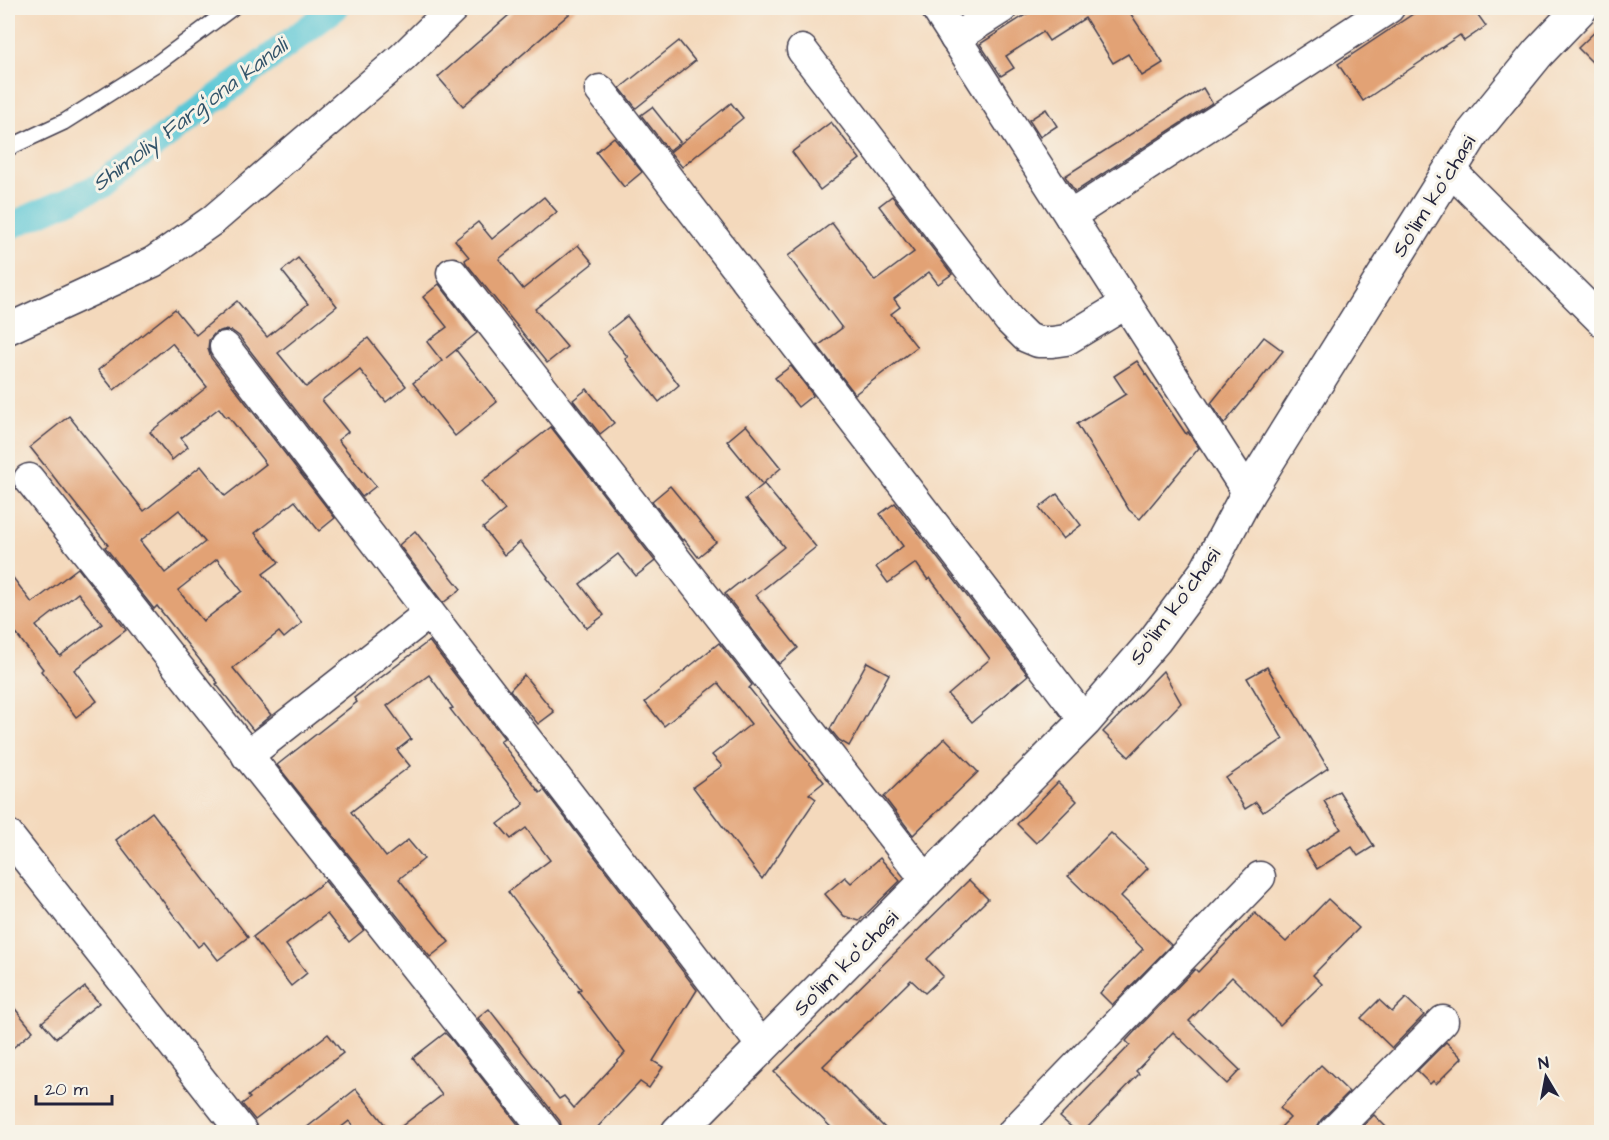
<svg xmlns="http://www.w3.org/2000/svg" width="1609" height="1140" viewBox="0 0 1609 1140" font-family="'Architects Daughter',sans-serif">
<rect width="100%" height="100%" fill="#f7f3e8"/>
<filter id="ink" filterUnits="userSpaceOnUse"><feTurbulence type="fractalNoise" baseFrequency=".0167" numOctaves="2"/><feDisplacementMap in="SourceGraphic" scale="12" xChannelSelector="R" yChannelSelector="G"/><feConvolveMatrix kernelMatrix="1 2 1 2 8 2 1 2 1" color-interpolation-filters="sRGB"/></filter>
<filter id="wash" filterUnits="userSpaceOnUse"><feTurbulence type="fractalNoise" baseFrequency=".008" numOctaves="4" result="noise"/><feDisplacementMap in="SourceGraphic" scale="24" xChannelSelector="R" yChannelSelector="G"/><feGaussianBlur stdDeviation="1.35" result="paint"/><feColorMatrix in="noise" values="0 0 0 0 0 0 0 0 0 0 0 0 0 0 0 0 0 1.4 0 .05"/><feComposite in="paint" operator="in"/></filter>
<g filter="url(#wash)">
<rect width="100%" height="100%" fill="#f4d9bc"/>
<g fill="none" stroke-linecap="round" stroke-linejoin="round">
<path stroke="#5cc7d6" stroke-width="27" d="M8,227l92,-41 235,-178"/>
</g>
<g id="blocks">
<g fill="#e2a274" fill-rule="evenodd">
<path d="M517,8h59l-113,98 -25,-29z"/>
<path d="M1036,8h91l36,55 -21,13 -14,-22 -15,9 -28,-45 -36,23 -6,-9 -37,24 8,12 -13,8 -21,-32z"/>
<path d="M1422,8h51l13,18 -22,15 -4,-6 -97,66 -25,-37z"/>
<path d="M1602,25v47l-24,-24z"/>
<path d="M679,41l16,20 -59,47 -16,-20z"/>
<path d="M1203,88l9,15 -137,89 -10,-16z"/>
<path d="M731,103l12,15 -61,49 -12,-15z"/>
<path d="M652,107l28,35 -11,9 -28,-36z"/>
<path d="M1046,109l11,17 -17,11 -11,-17z"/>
<path d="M831,122l29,37 -40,31 -28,-38z"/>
<path d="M614,137l28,35 -18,15 -28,-35z"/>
<path d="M892,196l60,78 -14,10 -9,-12 -35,27 6,8 -9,7 26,33 -62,47 -37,-48 24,-18 -54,-72 44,-33 43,58 39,-29 -35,-46z"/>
<path d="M544,197l13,15 -58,47 24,30 55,-44 15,18 -58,46 32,38 -20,16 -81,-100 -1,-3 4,-3 -14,-17 23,-18 14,17z"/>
<path d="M298,258l39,48 -59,47 28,34 62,-49 38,48 -20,16 -26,-32 -38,30 26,32 -10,8 38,46 -14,11 -123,-161 -7,-5 -9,-1 -8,3 -6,7 -1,9 3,9 124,160 -16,13 -24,-30 -40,32 24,29 -16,12 39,49 -18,15 -5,-6 -46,36 38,47 -18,15 -37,-46 2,-1 -61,-77 -3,3 -49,-62 3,-2 -78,-98 39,-31 75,95 57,-45 24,30 41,-32 -38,-48 -2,1 -7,-9 -38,30 7,9 -16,13 -22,-28 57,-45 -35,-44 -58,47 -16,-20 77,-61 21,26 41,-34 30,36 41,-33 -26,-33zM179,510l26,32 -40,31 -25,-32zM217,559l25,32 -39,30 -25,-31z"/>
<path d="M439,284l38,49 -31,25 10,-8 41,52 -42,34 -42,-53 29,-22 -15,-19 20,-15 -24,-30z"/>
<path d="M627,316l52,69 -20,17 -34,-43 3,-2 -21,-25z"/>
<path d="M1264,337l19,14 -59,73 -13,-21z"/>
<path d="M1137,361l49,73 2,-2 11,16 -59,71 -11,-9 -52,-86 49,-30 -12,-18z"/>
<path d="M791,366l22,29 -15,12 -23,-29z"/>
<path d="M587,389l27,34 -14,11 -27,-34z"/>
<path d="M746,425l35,43 -19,16 -35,-43z"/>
<path d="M551,427l104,134 -19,15 -18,-22 -38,30 24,31 -17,13 -40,-50 1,-1 -28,-35 -16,13 -21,-27 22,-18 -23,-29z"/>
<path d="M764,484l52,63 -60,48 42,53 -19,16 -54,-70 59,-47 -39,-48z"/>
<path d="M670,486l46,56 -18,15 -14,-18 -2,1 -30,-39z"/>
<path d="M1057,494l24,31 -18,14 -24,-31z"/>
<path d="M895,503l133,172 -56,47 -24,-27 42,-36 -60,-81 -2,2 -12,-17 -28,20 -12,-16 27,-21 -23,-32z"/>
<path d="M415,531l46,58 -18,14 -44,-58z"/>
<path d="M78,568l48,62 -52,40 23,31 -21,16 -35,-46 2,-2 -35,-46v-52l24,32zM78,593l24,31 -42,32 -24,-30z"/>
<path d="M429,641l75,97 -4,3 40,52 4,-3 153,200 -44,71 10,6 -14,21 -9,-6 -47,50h-30l-3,-11 -82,-103 11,-9 70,90 5,-3 10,12 51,-55 -47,-62 3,-2 -73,-97 42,-32 -24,-32 -15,11 -13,-15 26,-20 -74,-95 3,-1 -24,-33 -42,31 24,33 -14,11 13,16 -59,46 35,45 22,-17 16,19 -25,20 50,63 -19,15 -153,-192 80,-63 -3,-4z"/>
<path d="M719,643l33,42 -3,3 75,94 -15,12 7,5 -54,80 -69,-92 29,-21 -10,-11 39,-31 -33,-41 -54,43 -19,-24z"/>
<path d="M867,662l22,12 -40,72 -10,-6 -9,-11z"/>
<path d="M1267,667l61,101 -65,44 -7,-10 -11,7 -19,-31 57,-39 -36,-61z"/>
<path d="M1163,671l18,32 -52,54 -26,-25z"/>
<path d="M524,675l30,37 -16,12 -28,-34z"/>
<path d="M945,738l33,34 -65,63 -29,-38z"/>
<path d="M1058,782l19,19 -41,42 -19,-19z"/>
<path d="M1339,791l35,55 -16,10 -6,-9 -35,22 -11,-18 35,-22 -17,-28z"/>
<path d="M152,812l96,125 -30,23 -14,-18 -6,5 -82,-107z"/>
<path d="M1111,833l37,35 -27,28 50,49 -59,60 -12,-12 43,-44 -75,-73z"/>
<path d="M880,858l20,23 -41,40 -15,-5 -19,-22 20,-17 6,6z"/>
<path d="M969,880l19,19 -61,60 16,17 -18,17 -14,-13 -88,86 66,66h-53l-62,-60z"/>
<path d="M325,881l39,49 -15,12 -22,-28 -41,31 21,28 -16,13 -38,-49z"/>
<path d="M1328,899l31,29 -46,47 9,9 -42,41 -48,-48 -43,44 51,49 -13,14 -54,-52 -37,39 3,3 -56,58h-6l-17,-15 70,-72 -4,-4 11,-12 58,-60 3,3 57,-59 31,29z"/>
<path d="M85,987l14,16 -43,35 -14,-16z"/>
<path d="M1406,998l18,17 -32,33 -31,-30 18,-18 13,12z"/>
<path d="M8,1000l25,31 -25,21z"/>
<path d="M445,1033l6,6 73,93h-130l48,-37 -29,-37z"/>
<path d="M328,1034l15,19 -88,67 -13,-16 8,-6 -2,-2z"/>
<path d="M1446,1042l16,16 -26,26 -3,-3 -3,3 -13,-13z"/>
<path d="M1321,1065l28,27 -28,28 -4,7 -1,5h-40l14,-14 -10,-10z"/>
<path d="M356,1089l35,43h-33l-9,-11 -14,11h-34z"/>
<path d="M1374,1115l17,17h-34z"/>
</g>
</g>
</g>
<g filter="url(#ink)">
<use href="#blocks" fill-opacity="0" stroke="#423d4e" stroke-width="1.5"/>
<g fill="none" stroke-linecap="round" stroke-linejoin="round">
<g stroke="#423d4e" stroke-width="18">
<path id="service" d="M8,148l56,-26 95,-60 73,-54"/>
</g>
<g stroke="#423d4e" stroke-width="33">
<g id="minor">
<path d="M936,8l312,485"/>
<path d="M955,38l47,-30"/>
<path d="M802,50l207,270 17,17 12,5h14l14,-2 61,-37"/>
<path d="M600,90l485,631"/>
<path d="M1450,170l152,151"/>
<path d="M1070,216l319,-208"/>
<path d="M452,273l475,608"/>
<path d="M8,329l145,-67 60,-42 190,-163 50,-49"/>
<path d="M225,347l538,700"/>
<path d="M29,479l517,653"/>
<path d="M247,756l182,-143"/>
<path d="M8,835l234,297"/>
<path d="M1013,1132l247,-255"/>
<path d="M1333,1132l110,-111"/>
</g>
</g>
<g stroke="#423d4e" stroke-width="36">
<path id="tertiary" d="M678,1132l407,-411 70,-81 52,-70 41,-77 225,-360 65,-80 43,-45"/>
</g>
<use href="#service" stroke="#fff" stroke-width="15"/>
<use href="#minor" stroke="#fff" stroke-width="30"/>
<use href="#tertiary" stroke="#fff" stroke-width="33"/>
</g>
</g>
<g text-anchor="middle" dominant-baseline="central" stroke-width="6" stroke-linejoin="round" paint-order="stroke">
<g font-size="21" fill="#22223b" stroke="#f7f3e8">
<text transform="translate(1434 196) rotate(-58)">Soʻlim koʻchasi</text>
<text transform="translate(1175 606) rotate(-54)">Soʻlim koʻchasi</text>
<text transform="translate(846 963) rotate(-45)">Soʻlim koʻchasi</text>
</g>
<g font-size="22" font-style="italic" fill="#33546a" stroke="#f7f3e8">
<text transform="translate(190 115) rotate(-37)">Shimoliy Fargʻona kanali</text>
</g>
</g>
<rect width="1609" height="1140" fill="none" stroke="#f7f3e8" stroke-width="30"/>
<g transform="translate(1546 1077) rotate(350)" stroke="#f7f3e8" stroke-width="4.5" paint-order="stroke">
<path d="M0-4.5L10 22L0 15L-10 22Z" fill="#22223b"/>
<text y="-9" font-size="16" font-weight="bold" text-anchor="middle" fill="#22223b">N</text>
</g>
<path d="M36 1095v9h76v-9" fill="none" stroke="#22223b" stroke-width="3"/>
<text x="45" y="1095" font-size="18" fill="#22223b" stroke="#f7f3e8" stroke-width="4.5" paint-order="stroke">20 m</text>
</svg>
